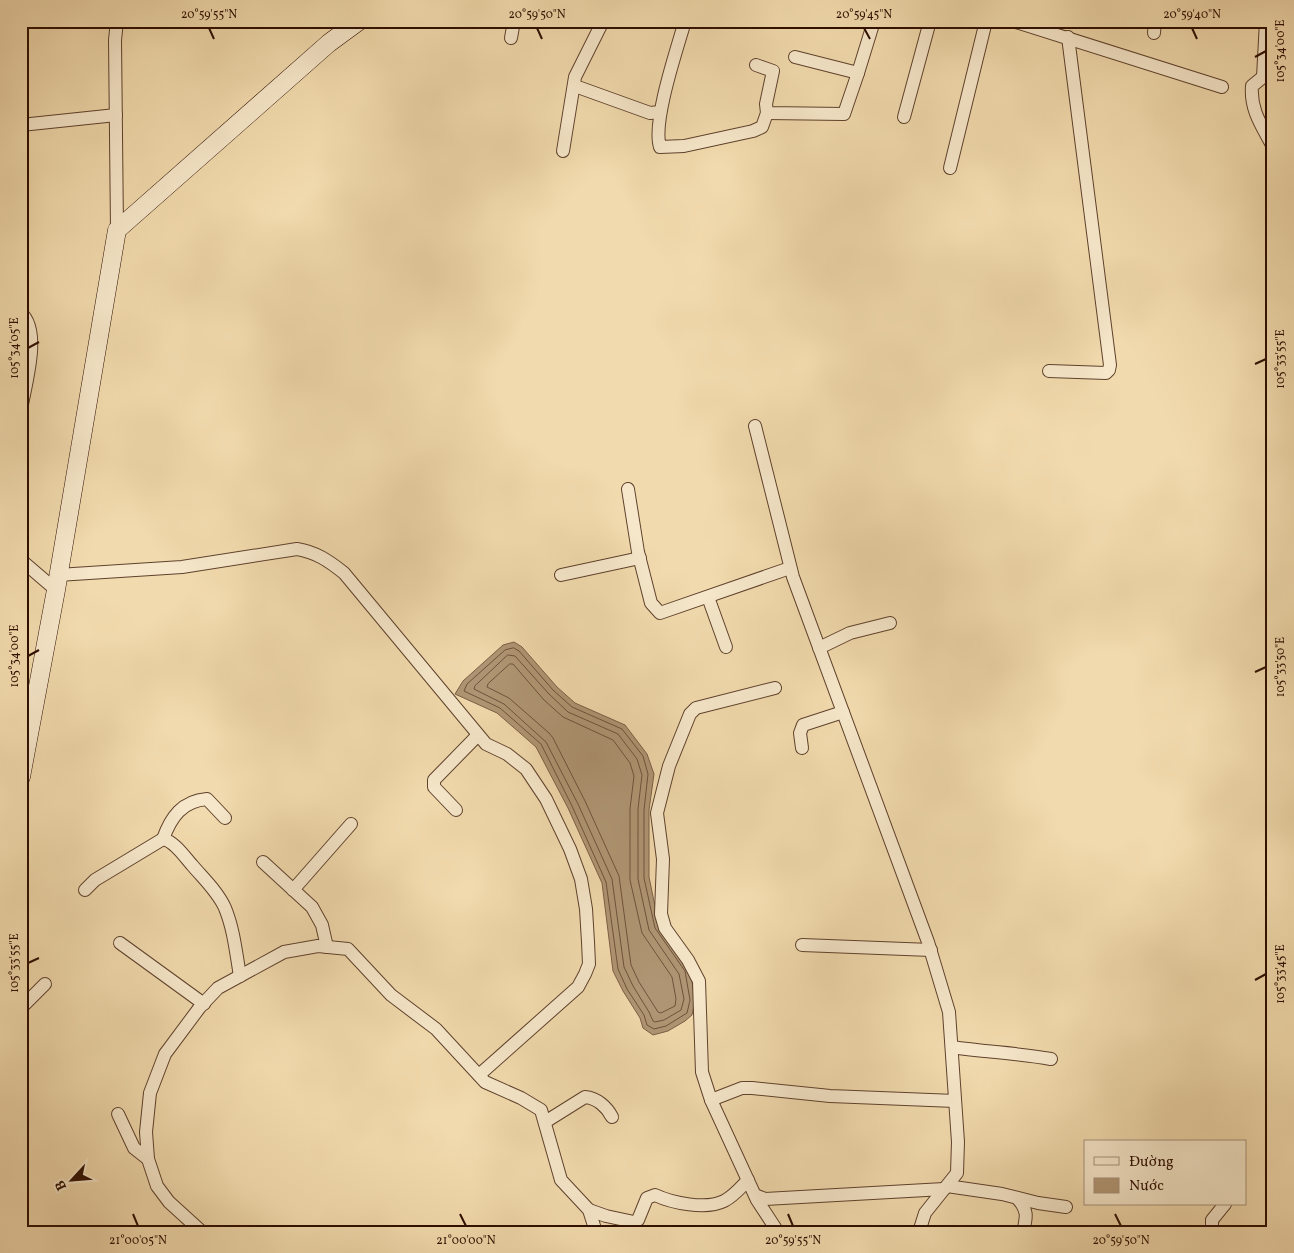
<svg xmlns="http://www.w3.org/2000/svg" width="1294" height="1253" viewBox="0 0 1294 1253" font-family="Vollkorn,serif">
<rect width="100%" height="100%" fill="#f1daad"/>
<filter id="stains"><feTurbulence type="fractalNoise" baseFrequency=".004" numOctaves="4"/><feColorMatrix values="0 0 0 0 .2 0 0 0 0 .09 0 0 0 0 .02 0 0 0 .5 -.17"/></filter>
<radialGradient id="worn" r=".72"><stop offset=".6" stop-color="#630" stop-opacity="0"/><stop offset="1" stop-color="#630" stop-opacity=".3"/></radialGradient>
<path fill="#af9573" stroke="#7b5f45" d="M514,642l8,5 35,40 18,16 50,22 22,29 7,20 -5,36v67l10,49 31,43 5,31 -3,15 -7,6 -17,10 -15,4 -10,-7 -3,-10 -17,-27 -10,-20 -11,-88 -34,-75 -32,-61 -39,-34 -42,-19 8,-13 40,-36z"/>
<g fill="none" stroke-linecap="round" stroke-linejoin="round">
<g stroke="#6e523a" stroke-width="1">
<path d="M514,648l5,3 34,39 19,17 50,22 21,27 5,18 -4,36v68l11,50 30,43 5,29 -3,13 -21,13 -12,3 -7,-4 -3,-10 -17,-26 -9,-20 -12,-87 -34,-76 -31,-62 -41,-36 -36,-17 3,-7 38,-34z"/>
<path d="M508,655l7,1 34,38 19,18 50,22 19,25 5,16 -4,34v70l11,51 30,44 5,25 -3,11 -17,10 -9,2 -2,-1 -4,-9 -16,-26 -9,-19 -12,-88 -34,-75 -32,-62 -42,-38 -30,-15 1,-3z"/>
<path d="M510,664h3l31,36 19,17 50,23 17,23 4,13 -4,33v71l12,53 30,44 4,22 -1,7 -14,7 -3,-1 -19,-30 -8,-17 -12,-89 -34,-75 -32,-63 -4,-5 -40,-35 -22,-11 1,-3z"/>
</g>
<g stroke="#5f412c" stroke-width="14">
<g id="street">
<path d="M685,21c-8,28 -33,101 -25,126l24,-1 69,-15 9,-4 5,-14"/>
<path d="M1013,21l209,66"/>
<path d="M1154,33l1,-12"/>
<path d="M511,38l3,-17"/>
<path d="M795,57l63,16 16,-52"/>
<path d="M756,65l17,6 -7,33 1,9 77,1 14,-41"/>
<path d="M1273,73l-10,4 -11,9c-2,24 10,40 21,61"/>
<path d="M1263,77l3,-56"/>
<path d="M575,86l75,27 10,-1"/>
<path d="M904,117l26,-96"/>
<path d="M21,125l95,-10"/>
<path d="M563,151l12,-74 28,-56"/>
<path d="M950,168l36,-147"/>
<path d="M117,230l-2,-190 2,-19"/>
<path d="M21,313c21,18 4,72 0,97"/>
<path d="M1049,371l57,2 3,-3 1,-5 -42,-328"/>
<path d="M755,426l38,151 135,365 21,70 9,130 -1,31 -32,40 -6,19"/>
<path d="M628,489l10,63 13,51 9,10 130,-45"/>
<path d="M21,560l35,30"/>
<path d="M58,575l124,-8 115,-18c19,3 32,12 47,24l142,171 21,10 19,15 20,30 24,50 11,30 5,30 2,33 1,22 -4,10 -7,13 -99,88"/>
<path d="M561,575l79,-17"/>
<path d="M708,597l18,50"/>
<path d="M819,648l31,-15 40,-10"/>
<path d="M775,688l-79,20 -6,6 -21,52 -12,47 6,46 -2,55 4,14 23,32 11,21 3,91 9,28 46,100 21,32"/>
<path d="M802,748l-2,-15 3,-8 40,-13"/>
<path d="M456,810l-22,-23v-7l44,-45"/>
<path d="M163,839c8,-22 19,-38 44,-40l18,19"/>
<path d="M263,862l49,45 10,18 5,22"/>
<path d="M85,890l10,-10 68,-41c12,3 21,17 29,26 11,13 26,27 33,43 9,22 11,45 15,68"/>
<path d="M293,890l58,-66"/>
<path d="M120,943l84,61"/>
<path d="M802,945l129,5"/>
<path d="M21,1008l24,-24"/>
<path d="M952,1047c33,5 66,6 99,12"/>
<path d="M711,1100l31,-12h10l78,8 125,5"/>
<path d="M118,1114l16,34 14,11"/>
<path d="M545,1122l40,-25c12,1 22,10 27,20"/>
<path d="M947,1186l55,8 36,9 28,4"/>
<path d="M755,1195l10,4 179,-10"/>
<path d="M1017,1198c11,12 10,18 6,34"/>
<path d="M589,1210l17,6 28,6 4,-2 9,-22 8,-3c17,8 51,15 69,6 10,-5 17,-14 24,-21"/>
<path d="M202,1232l-33,-30 -12,-16 -9,-27 -2,-27 4,-39 15,-39 35,-47 18,-19 66,-36 34,-6 30,3 43,46 45,34 49,53 36,16 20,12 20,70 28,30 7,22"/>
<path d="M1215,1232l-3,-4v-8l13,-16"/>
</g>
</g>
<g stroke="#2e0e01" stroke-width="19">
<path id="secondary" d="M21,777l35,-187 61,-360 212,-187 30,-22"/>
</g>
<use href="#street" stroke="#f6e7ca" stroke-width="12"/>
<use href="#secondary" stroke="#f6e7ca" stroke-width="18"/>
</g>
<path fill="none" stroke="#2e0e01" stroke-width="2" d="M209,28l5,11M537,28l5,11M864,28l6,11M1192,28l5,11M1255,57l11,-6M28,348l11,-6M1255,364l11,-5M28,656l11,-6M1255,672l11,-5M28,963l11,-5M1255,980l11,-6M133,1214l5,12M460,1214l6,12M788,1214l5,12M1115,1214l6,12"/>
<rect width="1294" height="1253" fill="none" stroke="#f1daad" stroke-width="55"/>
<rect x="1084" y="1140" width="162" height="65" fill="#f6e7ca" stroke="#a6907a"/>
<rect x="1094" y="1157" width="25" height="8" fill="#f6e7ca" stroke="#a6907a"/>
<text x="1129" y="1166" font-size="15" fill="#2e0e01">Đường</text>
<rect x="1094" y="1178" width="25" height="15" fill="#af9573" stroke="#a6907a"/>
<text x="1129" y="1190" font-size="15" fill="#2e0e01">Nước</text>
<g transform="translate(72 1180) rotate(244)" stroke="#f6e7ca" stroke-width="4" paint-order="stroke">
<path d="M0-4L9 19L0 12L-9 19Z" fill="#2e0e01"/>
<text y="-8" font-size="14" font-weight="bold" text-anchor="middle" fill="#2e0e01">B</text>
</g>
<rect x="28" y="28" width="1238" height="1198" fill="none" stroke="#2e0e01" stroke-width="2"/>
<g font-size="12" text-anchor="middle" fill="#2e0e01">
<text x="209" y="18">20°59'55"N</text>
<text x="537" y="18">20°59'50"N</text>
<text x="864" y="18">20°59'45"N</text>
<text x="1192" y="18">20°59'40"N</text>
<text transform="translate(1280 51) rotate(-90)" y="4">105°34'00"E</text>
<text transform="translate(14 348) rotate(-90)" y="4">105°34'05"E</text>
<text transform="translate(1280 359) rotate(-90)" y="4">105°33'55"E</text>
<text transform="translate(14 656) rotate(-90)" y="4">105°34'00"E</text>
<text transform="translate(1280 667) rotate(-90)" y="4">105°33'50"E</text>
<text transform="translate(14 963) rotate(-90)" y="4">105°33'55"E</text>
<text transform="translate(1280 974) rotate(-90)" y="4">105°33'45"E</text>
<text x="138" y="1244">21°00'05"N</text>
<text x="466" y="1244">21°00'00"N</text>
<text x="793" y="1244">20°59'55"N</text>
<text x="1121" y="1244">20°59'50"N</text>
</g>
<rect width="100%" height="100%" filter="url(#stains)"/>
<rect width="100%" height="100%" fill="url(#worn)"/>
</svg>
